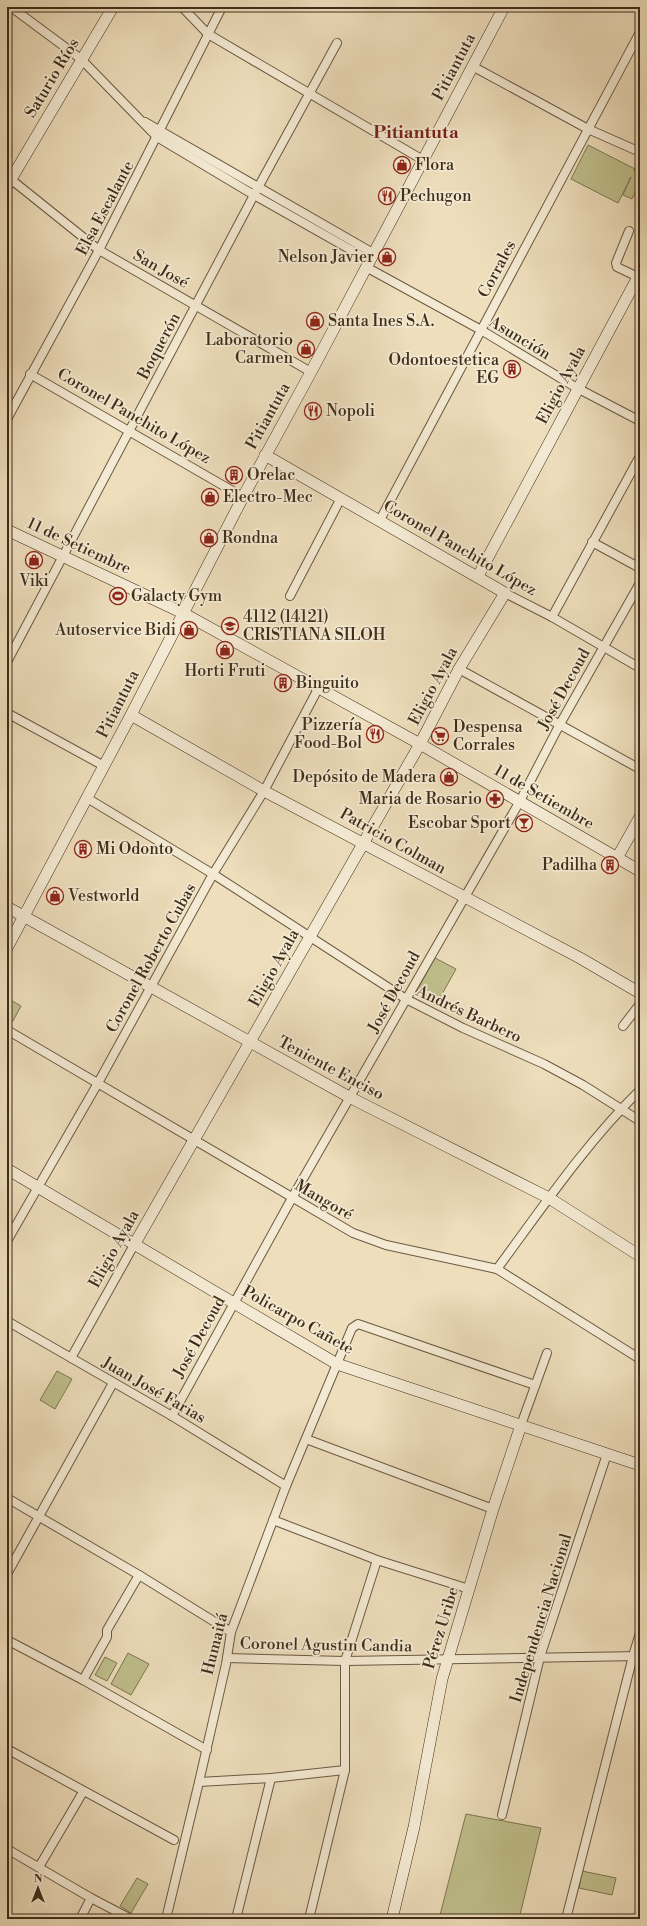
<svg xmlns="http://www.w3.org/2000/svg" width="647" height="1926" viewBox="0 0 647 1926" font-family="'Libre Bodoni',serif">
<rect width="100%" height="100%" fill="#eedebc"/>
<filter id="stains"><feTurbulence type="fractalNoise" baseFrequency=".005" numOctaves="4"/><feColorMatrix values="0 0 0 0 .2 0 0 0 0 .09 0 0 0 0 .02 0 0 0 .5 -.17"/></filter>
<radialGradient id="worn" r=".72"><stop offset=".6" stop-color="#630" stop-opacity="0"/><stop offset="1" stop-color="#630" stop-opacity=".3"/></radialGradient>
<g fill="#bfbf8c" stroke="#7f7653">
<path d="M588,145l47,24 -1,2 6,2v9l-8,17 -9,-4 8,-18 -13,26 -47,-24z"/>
<path d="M435,958l21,11 -20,36 -21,-11z"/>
<path d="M7,998l14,8 -8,15 -6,-3z"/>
<path d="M57,1371l15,8 -17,30 -15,-9z"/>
<path d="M128,1653l21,11 -18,31 -20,-11z"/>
<path d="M105,1657l12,6 -10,18 -12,-6z"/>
<path d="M466,1814l75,14 -22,91h-80z"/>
<path d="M582,1871l34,7 -4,17 -33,-7z"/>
<path d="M137,1878l11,6 -17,29 -11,-7z"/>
</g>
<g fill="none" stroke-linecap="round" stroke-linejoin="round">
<g stroke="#6b5942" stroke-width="10">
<g id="street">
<path d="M11,7l70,52 76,78 97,58 115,65"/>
<path d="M182,7l26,27 215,126"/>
<path d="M472,66l116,63 52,23"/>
<path d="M145,122l228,131"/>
<path d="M8,177l91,73 212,122"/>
<path d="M629,231l-13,32 1,4 21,10"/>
<path d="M366,267l115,63 96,58 63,33"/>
<path d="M30,374l213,123"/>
<path d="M7,419l92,-169 123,-243"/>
<path d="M380,520l260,-488"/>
<path d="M592,542l48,26"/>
<path d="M505,593l47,24 88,51"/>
<path d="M290,596l51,-98"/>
<path d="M552,617l88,-161"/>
<path d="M7,662l247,-467 83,-152"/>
<path d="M459,669l181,100"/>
<path d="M7,713l97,53"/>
<path d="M87,798l126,76 193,125 57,29 81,36 39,21 57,36"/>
<path d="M623,1026l17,-22"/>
<path d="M7,1030l346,203 33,12 111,24 143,90"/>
<path d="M7,1241l91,-158 115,-209 51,-83 55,-104"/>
<path d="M497,1269c45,-61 89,-126 143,-179"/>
<path d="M7,1321l165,95 114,70"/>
<path d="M71,1358l63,-113"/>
<path d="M172,1416l120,-218 228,-397 40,-77 80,-141"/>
<path d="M521,1425l26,-72"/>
<path d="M306,1439l187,70"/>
<path d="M7,1498l132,77 92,57"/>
<path d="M273,1520l104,40 92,29"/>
<path d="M7,1574l106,-191"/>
<path d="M7,1640l76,40 124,70"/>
<path d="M227,1658l118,3 295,-5"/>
<path d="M83,1680l24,-43v-7l32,-55"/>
<path d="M7,1749l167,91"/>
<path d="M199,1782l72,-4 74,-8"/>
<path d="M502,1815l38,-158 67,-203"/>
<path d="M7,1849l84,49 40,21"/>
<path d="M39,1867l44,-75"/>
<path d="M80,1919l11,-21"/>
<path d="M166,1919l33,-137 27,-118 5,-32 55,-146 66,-158 6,-4 177,61"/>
<path d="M236,1919l35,-141"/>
<path d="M309,1919l36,-149v-109l32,-101"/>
<path d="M566,1919l67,-263 7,-23"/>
</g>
</g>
<g stroke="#3f2d1a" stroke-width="12">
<g id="secondary">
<path d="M7,186l106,-179"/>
<path d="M7,530l176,83 237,131 220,127"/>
<path d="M478,576l162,-303"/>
<path d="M131,715l133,76 316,167 60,35"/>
<path d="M617,858l23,-41"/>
<path d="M7,907l344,191 198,100 91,58"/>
<path d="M7,948l124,-233 112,-218 68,-125 193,-365"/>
<path d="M7,1169l330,195 303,101"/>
<path d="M134,1245l286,-501 39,-75 46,-76 -240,-138"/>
<path d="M392,1919l22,-92 28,-148 51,-170 28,-84"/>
</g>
</g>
<use href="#street" stroke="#f4ead3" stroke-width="8"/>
<use href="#secondary" stroke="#f4ead3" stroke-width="11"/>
</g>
<defs>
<g id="shop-ring" transform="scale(0.9)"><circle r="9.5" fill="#f4ead3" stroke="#8f2418" stroke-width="1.5"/><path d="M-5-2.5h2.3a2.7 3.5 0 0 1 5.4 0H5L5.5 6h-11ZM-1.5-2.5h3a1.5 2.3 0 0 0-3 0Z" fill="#8f2418"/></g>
<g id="restaurant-ring" transform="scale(0.9)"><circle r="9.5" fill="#f4ead3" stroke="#8f2418" stroke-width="1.5"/><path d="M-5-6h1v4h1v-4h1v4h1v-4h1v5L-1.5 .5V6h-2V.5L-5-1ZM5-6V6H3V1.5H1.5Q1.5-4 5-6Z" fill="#8f2418"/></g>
<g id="building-ring" transform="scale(0.9)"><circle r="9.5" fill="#f4ead3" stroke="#8f2418" stroke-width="1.5"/><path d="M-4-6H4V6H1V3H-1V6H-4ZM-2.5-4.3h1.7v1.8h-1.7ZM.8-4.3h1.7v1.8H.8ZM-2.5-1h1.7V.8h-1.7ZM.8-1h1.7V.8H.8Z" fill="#8f2418"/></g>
<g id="stadium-ring" transform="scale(0.9)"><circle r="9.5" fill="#f4ead3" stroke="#8f2418" stroke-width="1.5"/><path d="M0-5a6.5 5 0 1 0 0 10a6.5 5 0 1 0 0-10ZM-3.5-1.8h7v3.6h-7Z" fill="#8f2418"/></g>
<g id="school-ring" transform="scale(0.9)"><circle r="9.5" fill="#f4ead3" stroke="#8f2418" stroke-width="1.5"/><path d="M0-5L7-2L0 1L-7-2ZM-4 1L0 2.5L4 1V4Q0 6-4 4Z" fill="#8f2418"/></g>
<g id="supermarket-ring" transform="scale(0.9)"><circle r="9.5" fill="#f4ead3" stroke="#8f2418" stroke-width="1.5"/><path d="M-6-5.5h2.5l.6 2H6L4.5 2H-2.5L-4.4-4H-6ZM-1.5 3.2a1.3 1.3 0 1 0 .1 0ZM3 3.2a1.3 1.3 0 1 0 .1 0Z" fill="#8f2418"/></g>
<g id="pharmacy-ring" transform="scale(0.9)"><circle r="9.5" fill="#f4ead3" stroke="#8f2418" stroke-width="1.5"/><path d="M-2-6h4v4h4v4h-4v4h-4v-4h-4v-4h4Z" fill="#8f2418"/></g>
<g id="bar-ring" transform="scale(0.9)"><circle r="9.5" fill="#f4ead3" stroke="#8f2418" stroke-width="1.5"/><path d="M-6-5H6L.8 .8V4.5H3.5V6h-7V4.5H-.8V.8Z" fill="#8f2418"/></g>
</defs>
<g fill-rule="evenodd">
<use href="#shop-ring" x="402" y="165"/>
<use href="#restaurant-ring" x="387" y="196"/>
<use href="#shop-ring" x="387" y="257"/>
<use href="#shop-ring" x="315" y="321"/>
<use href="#shop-ring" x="306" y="349"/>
<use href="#building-ring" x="512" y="369"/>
<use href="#restaurant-ring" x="313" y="411"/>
<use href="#building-ring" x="234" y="475"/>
<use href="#shop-ring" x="210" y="497"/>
<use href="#shop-ring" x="209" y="538"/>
<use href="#shop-ring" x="34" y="560"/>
<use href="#stadium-ring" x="118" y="596"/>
<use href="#school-ring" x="230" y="626"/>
<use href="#shop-ring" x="189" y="630"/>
<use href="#shop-ring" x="225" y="650"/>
<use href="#building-ring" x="283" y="683"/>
<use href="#restaurant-ring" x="375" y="734"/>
<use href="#supermarket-ring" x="440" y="736"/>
<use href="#shop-ring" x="449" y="777"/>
<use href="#pharmacy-ring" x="495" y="799"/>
<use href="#bar-ring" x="524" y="823"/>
<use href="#building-ring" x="83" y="849"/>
<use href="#building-ring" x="610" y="865"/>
<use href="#shop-ring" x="55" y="896"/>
</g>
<g text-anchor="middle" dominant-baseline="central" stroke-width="3.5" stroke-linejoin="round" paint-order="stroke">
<g font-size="16" fill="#3f2d1a" stroke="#f4ead3">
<text transform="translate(454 67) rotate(-62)">Pitiantuta</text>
<text transform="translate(52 78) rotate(-59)">Saturio Ríos</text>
<text transform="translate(105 208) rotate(-62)">Elsa Escalante</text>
<text transform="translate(161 269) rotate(30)">San José</text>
<text transform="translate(497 269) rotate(-62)">Corrales</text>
<text transform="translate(520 338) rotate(31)">Asunción</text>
<text transform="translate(159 346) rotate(-62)">Boquerón</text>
<text transform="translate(561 385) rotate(-62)">Eligio Ayala</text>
<text transform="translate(134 416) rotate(30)">Coronel Panchito López</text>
<text transform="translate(268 416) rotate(-61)">Pitiantuta</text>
<text transform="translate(79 546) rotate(25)">11 de Setiembre</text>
<text transform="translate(460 548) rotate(30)">Coronel Panchito López</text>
<text transform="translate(433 686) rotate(-62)">Eligio Ayala</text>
<text transform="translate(564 689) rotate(-61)">José Decoud</text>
<text transform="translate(118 704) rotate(-63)">Pitiantuta</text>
<text transform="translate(544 797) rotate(30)">11 de Setiembre</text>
<text transform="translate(393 841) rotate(29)">Patricio Colman</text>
<text transform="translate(151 958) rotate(-61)">Coronel Roberto Cubas</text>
<text transform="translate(274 968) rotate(-61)">Eligio Ayala</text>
<text transform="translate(394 992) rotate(-61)">José Decoud</text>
<text transform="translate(469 1014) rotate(25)">Andrés Barbero</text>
<text transform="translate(331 1068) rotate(28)">Teniente Enciso</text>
<text transform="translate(324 1200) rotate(30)">Mangoré</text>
<text transform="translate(114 1249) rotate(-61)">Eligio Ayala</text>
<text transform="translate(298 1320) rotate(29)">Policarpo Cañete</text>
<text transform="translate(199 1337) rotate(-61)">José Decoud</text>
<text transform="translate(154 1390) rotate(30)">Juan José Farias</text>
<text transform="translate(541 1618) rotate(-73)">Independencia Nacional</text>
<text transform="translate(441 1628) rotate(-73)">Pérez Uribe</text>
<text transform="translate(215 1644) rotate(-76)">Humaitá</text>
<text transform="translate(326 1645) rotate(1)">Coronel Agustin Candia</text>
</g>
<g font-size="16" fill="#3f2d1a" stroke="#f4ead3" text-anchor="start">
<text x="415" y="165">Flora</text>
<text x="400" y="196">Pechugon</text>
<text x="374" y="257" text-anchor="end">Nelson Javier</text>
<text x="328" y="321">Santa Ines S.A.</text>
<text x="293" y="340" text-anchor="end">Laboratorio<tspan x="293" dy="18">Carmen</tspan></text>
<text x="499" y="360" text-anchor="end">Odontoestetica<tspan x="499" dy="18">EG</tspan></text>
<text x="326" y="411">Nopoli</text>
<text x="247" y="475">Orelac</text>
<text x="223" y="497">Electro-Mec</text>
<text x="222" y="538">Rondna</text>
<text x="34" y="581" text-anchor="middle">Viki</text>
<text x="131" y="596">Galacty Gym</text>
<text x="243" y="617">4112 (14121)<tspan x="243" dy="18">CRISTIANA SILOH</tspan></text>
<text x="176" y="630" text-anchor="end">Autoservice Bidi</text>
<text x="225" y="671" text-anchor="middle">Horti Fruti</text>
<text x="296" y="683">Binguito</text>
<text x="362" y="725" text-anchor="end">Pizzería<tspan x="362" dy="18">Food-Bol</tspan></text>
<text x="453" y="727">Despensa<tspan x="453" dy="18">Corrales</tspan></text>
<text x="436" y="777" text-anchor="end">Depósito de Madera</text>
<text x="482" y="799" text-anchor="end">Maria de Rosario</text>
<text x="511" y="823" text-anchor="end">Escobar Sport</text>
<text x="96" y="849">Mi Odonto</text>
<text x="597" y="865" text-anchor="end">Padilha</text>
<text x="68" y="896">Vestworld</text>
</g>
<g font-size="18" font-weight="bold" fill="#7a1f14" stroke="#f4ead3">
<text x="416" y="132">Pitiantuta</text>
</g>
</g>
<rect width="647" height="1926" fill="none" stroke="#eedebc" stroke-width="24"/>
<rect x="8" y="8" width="631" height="1910" fill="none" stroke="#3f2d1a" stroke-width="2"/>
<rect x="12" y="12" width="623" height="1902" fill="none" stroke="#3f2d1a"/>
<g transform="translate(38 1888)" stroke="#f4ead3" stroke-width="3" paint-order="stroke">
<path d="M0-3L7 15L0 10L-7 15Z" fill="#3f2d1a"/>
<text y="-6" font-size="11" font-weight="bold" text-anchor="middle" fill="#3f2d1a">N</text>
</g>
<rect width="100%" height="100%" filter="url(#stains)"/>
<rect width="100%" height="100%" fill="url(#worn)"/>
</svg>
